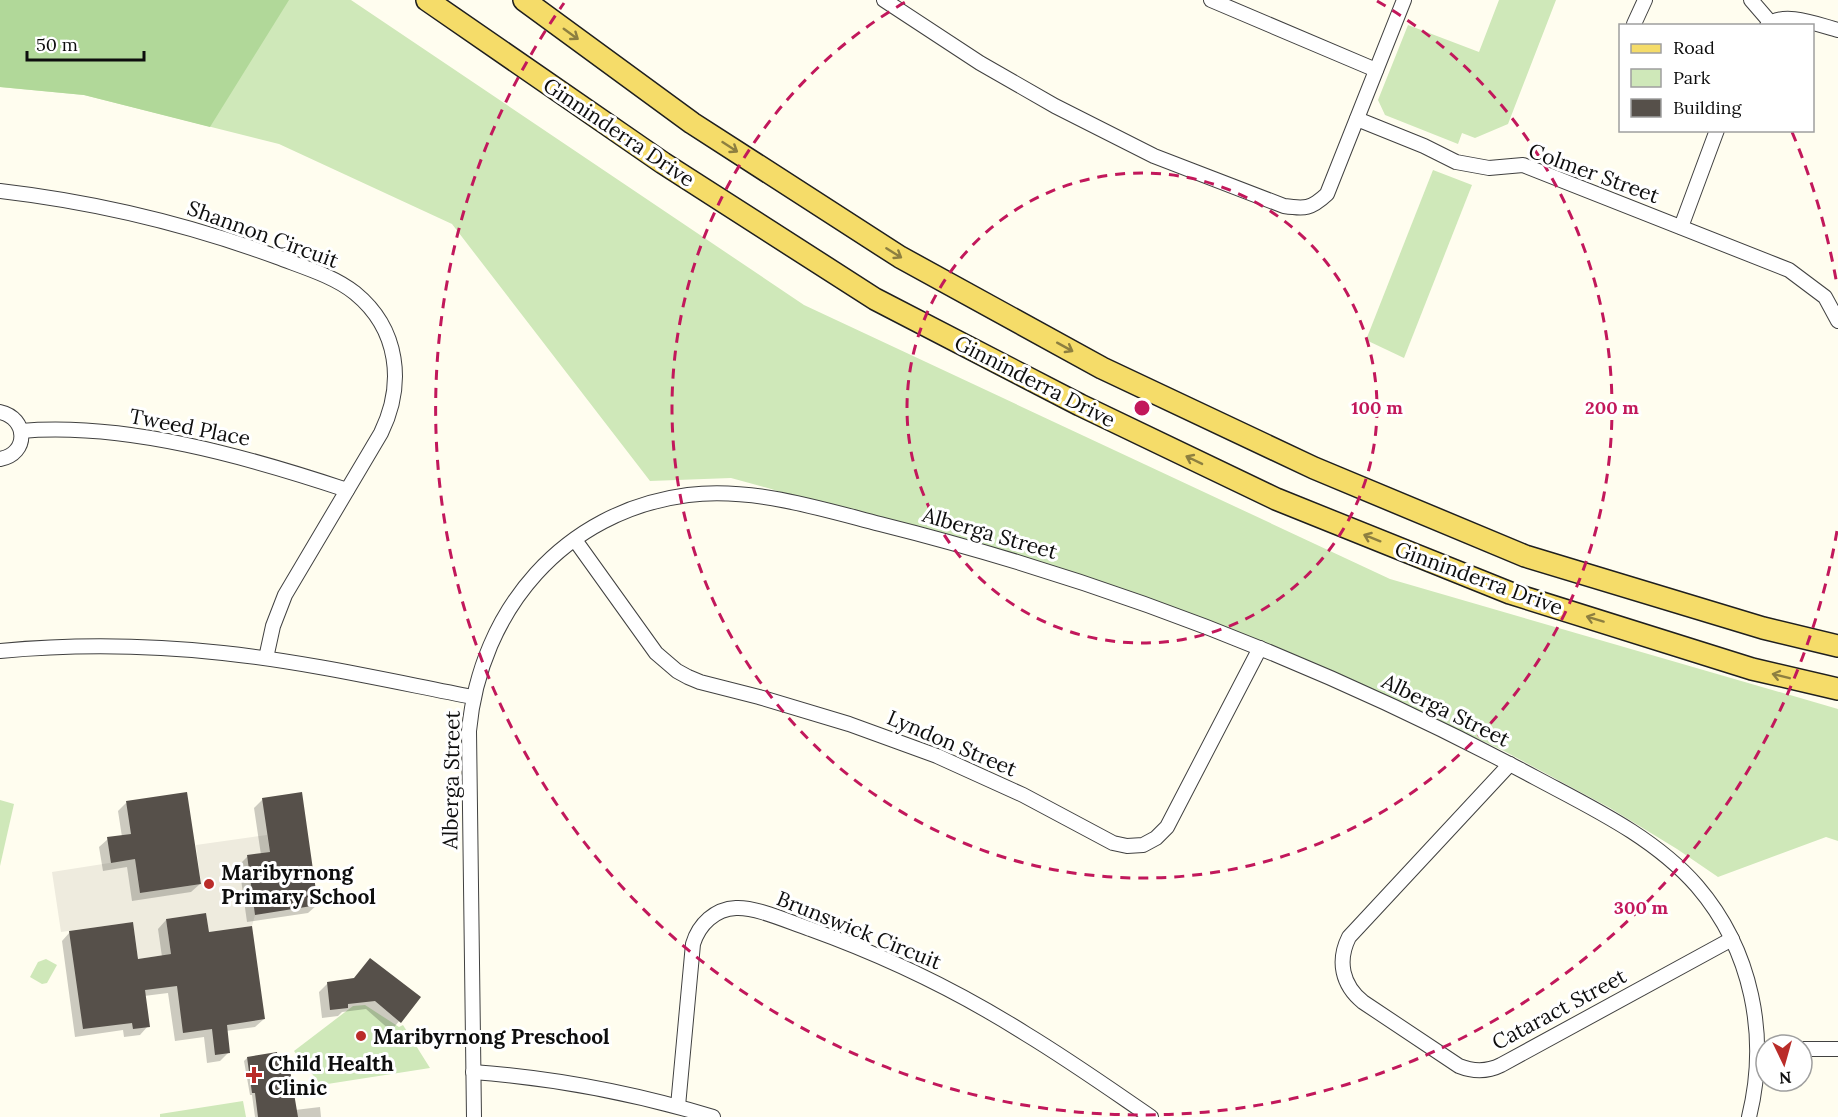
<svg xmlns="http://www.w3.org/2000/svg" width="1838" height="1117" viewBox="0 0 1838 1117" font-family="Lora,serif">
<rect width="100%" height="100%" fill="#fffdef"/>
<g fill="#cfe8b9">
<path d="M0,0h351l453,305 586,274 448,130v132l-12,-4 -108,40 -41,-28 -67,-41 -106,-57 -185,-86 -551,-177 -37,-10 -81,3 -198,-257 -173,-80 -195,-49 -84,-8z"/>
<path d="M1499,0h57l-48,124 -33,14 -13,-5 -4,11 -73,-29 -7,-15 30,-75 71,27z"/>
<path d="M1433,170l39,15 -68,173 -38,-18z"/>
<path d="M0,800l14,4 -14,62z"/>
<path d="M46,959l11,6 -10,18 -5,1 -12,-7 8,-15z"/>
<path d="M365,1005l34,22 4,-2 27,43 -109,17 -27,-34 59,-45z"/>
<path d="M243,1101l3,16h-86v-3z"/>
</g>
<path fill="#b1d899" d="M0,0h289l-79,127 -126,-32 -84,-8z"/>
<path fill="#eeebde" d="M267,835l3,17 -23,4 8,59 -3,11 -43,6 -3,-19 -40,6 5,35 -33,5 -5,-37 -72,10 -9,-60 83,-13 5,34 61,-9 -5,-39z"/>
<g fill="#0003">
<path d="M263,799l54,106 -9,8 -61,9 -8,-57 8,-8 14,-2 -7,-47z"/>
<path d="M126,803l74,81 -9,8 -59,9 -5,-34 -24,4 -4,-24 9,-8 14,-2 -4,-26z"/>
<path d="M166,920l41,14 57,85 -9,8 -29,4 3,21 -9,9 -13,2 -3,-26 -29,4 -7,-48 -24,3 4,30 -8,9 -16,2 -1,-7 -48,7 -13,-96 8,-9 67,29 25,-4 -4,-28z"/>
<path d="M328,983l91,14 -28,34 -25,-22 -24,3 -4,4 -16,2 -3,-26z"/>
<path d="M247,1058l30,9 18,43 25,-3 1,10h-66l-3,-22h-2l-6,-34z"/>
</g>
<g fill="#56504a">
<path d="M187,792l14,92 -61,9 -5,-34 -24,4 -4,-26 24,-3 -5,-33z"/>
<path d="M302,792l16,113 -63,10 -8,-60 23,-3 -8,-54z"/>
<path d="M206,913l3,19 43,-6 13,93 -38,6 3,28 -15,2 -3,-26 -29,4 -6,-47 -32,4 5,37 -17,2 -1,-6 -49,6 -14,-98 64,-9 5,37 33,-5 -5,-35z"/>
<path d="M370,958l51,39 -20,26 -26,-22 -27,3v4l-18,2 -3,-28 27,-4z"/>
<path d="M277,1052l2,13 10,-1 9,53h-40l-3,-24h-3l-5,-36z"/>
</g>
<g fill="none" stroke-linecap="round" stroke-linejoin="round">
<g stroke="#414141" stroke-width="16">
<g id="minor">
<path d="M884,0l96,63 75,43 99,50 130,50c21,3 27,3 43,-12l77,-194"/>
<path d="M1211,0l165,70"/>
<path d="M1751,0l19,22"/>
<path d="M1634,24l11,-24"/>
<path d="M1767,26c15,-16 52,-1 71,4"/>
<path d="M1357,119l67,27 32,16 33,6 34,-3 266,105 36,27 13,24"/>
<path d="M0,191c95,11 187,33 277,66 26,10 57,19 78,36 44,36 50,91 26,140l-96,162 -12,31 -7,32"/>
<path d="M1681,227l36,-97"/>
<path d="M0,412c28,6 29,42 0,47"/>
<path d="M21,431c105,-9 227,26 326,59"/>
<path d="M575,540l81,113 21,18 11,6 12,5 59,15 90,27 88,32 86,39 90,48 14,3 16,-1 13,-7 11,-11 93,-179"/>
<path d="M0,651c74,-7 149,-6 223,2 84,9 167,28 250,44"/>
<path d="M1510,764l-161,173c-12,24 -7,48 14,65l96,64c15,6 28,6 42,-1l231,-126"/>
<path d="M1802,1049h36"/>
<path d="M473,1072c82,6 161,21 240,45"/>
<path d="M678,1106l15,-162c6,-20 22,-35 43,-36 21,-1 53,14 74,21 75,27 148,62 216,105 43,26 84,55 125,83"/>
<path d="M474,1117l-5,-386c11,-121 95,-220 219,-236 64,-8 130,13 192,29 228,57 449,143 656,254 56,30 118,59 161,108 55,64 72,150 52,231"/>
</g>
</g>
<g stroke="#1f1f1f" stroke-width="24">
<g id="primary">
<path d="M427,0l236,163 212,136 205,106 196,94 234,94 242,76 86,20"/>
<path d="M524,0l168,123 208,134 202,111 212,100 211,88 238,72 75,18"/>
</g>
</g>
<use href="#minor" stroke="#fff" stroke-width="14"/>
<use href="#primary" stroke="#f5dc69" stroke-width="21"/>
</g>
<defs><path id="oneway-shaft" d="M-6 0H5M1.5-3L5.5 0L1.5 3" fill="none" stroke-width="1.6" stroke-linecap="round" stroke-linejoin="round" transform="scale(1.5)"/></defs>
<g stroke="#8d7f40">
<use href="#oneway-shaft" transform="translate(571 34) rotate(36)"/>
<use href="#oneway-shaft" transform="translate(730 147) rotate(33)"/>
<use href="#oneway-shaft" transform="translate(894 253) rotate(32)"/>
<use href="#oneway-shaft" transform="translate(1065 347) rotate(29)"/>
<use href="#oneway-shaft" transform="translate(1194 460) rotate(-154)"/>
<use href="#oneway-shaft" transform="translate(1372 538) rotate(-158)"/>
<use href="#oneway-shaft" transform="translate(1595 619) rotate(-163)"/>
<use href="#oneway-shaft" transform="translate(1781 676) rotate(-166)"/>
</g>
<g fill="none" stroke="#c2185b" stroke-width="3" stroke-dasharray="10 8">
<circle cx="1142" cy="408" r="235"/>
<path d="M1377 1A470 470 0 1 1 907 1"/>
<path d="M1837 531A706 706 0 1 1 564 3M1792 132A706 706 0 0 1 1837 285"/>
</g>
<g fill="#ba2c29" stroke="#fff" stroke-width="2">
<circle cx="209" cy="884" r="6"/>
<circle cx="361" cy="1036" r="6"/>
<path d="M251 1066h6v6h6v6h-6v6h-6v-6h-6v-6h6z"/>
</g>
<g text-anchor="middle" dominant-baseline="central" stroke-width="6" stroke-linejoin="round" paint-order="stroke">
<g font-size="21" fill="#0e0e0e" stroke="#fff">
<text transform="translate(619 132) rotate(34)">Ginninderra Drive</text>
<text transform="translate(1594 173) rotate(20)">Colmer Street</text>
<text transform="translate(263 234) rotate(20)">Shannon Circuit</text>
<text transform="translate(1035 381) rotate(27)">Ginninderra Drive</text>
<text transform="translate(190 427) rotate(11)">Tweed Place</text>
<text transform="translate(990 533) rotate(16)">Alberga Street</text>
<text transform="translate(1479 578) rotate(20)">Ginninderra Drive</text>
<text transform="translate(1446 710) rotate(26)">Alberga Street</text>
<text transform="translate(952 743) rotate(23)">Lyndon Street</text>
<text transform="translate(451 780) rotate(-89)">Alberga Street</text>
<text transform="translate(859 930) rotate(22)">Brunswick Circuit</text>
<text transform="translate(1559 1009) rotate(-28)">Cataract Street</text>
</g>
<g font-size="21" font-weight="bold" fill="#0e0e0e" stroke="#fff" text-anchor="start">
<text x="221" y="872">Maribyrnong<tspan x="221" dy="24">Primary School</tspan></text>
<text x="373" y="1036">Maribyrnong Preschool</text>
<text x="268" y="1063">Child Health<tspan x="268" dy="24">Clinic</tspan></text>
</g>
</g>
<circle cx="1142" cy="408" r="9" fill="#c2185b" stroke="#fff" stroke-width="3"/>
<g font-size="18" text-anchor="middle" font-weight="bold" fill="#c2185b" stroke="#fff" stroke-width="6" stroke-linejoin="round" paint-order="stroke">
<text x="1377" y="414">100 m</text>
<text x="1612" y="414">200 m</text>
<text x="1641" y="914">300 m</text>
</g>
<rect x="1619" y="24" width="195" height="108" fill="#ffffff" stroke="#9f9f9f" stroke-width="1.5"/>
<rect x="1631" y="44" width="30" height="9" fill="#f5dc69" stroke="#9f9f9f" stroke-width="1.5"/>
<text x="1673" y="54" font-size="18" fill="#0e0e0e">Road</text>
<rect x="1631" y="69" width="30" height="18" fill="#cfe8b9" stroke="#9f9f9f" stroke-width="1.5"/>
<text x="1673" y="84" font-size="18" fill="#0e0e0e">Park</text>
<rect x="1631" y="99" width="30" height="18" fill="#56504a" stroke="#9f9f9f" stroke-width="1.5"/>
<text x="1673" y="114" font-size="18" fill="#0e0e0e">Building</text>
<g transform="translate(1784 1063) rotate(175)"><circle r="28" fill="#ffffff" stroke="#9f9f9f" stroke-width="1.5"/>
<path d="M0-4.5L10 22L0 15L-10 22Z" fill="#ba2c29"/>
<text y="-9" font-size="16" font-weight="bold" text-anchor="middle" fill="#0e0e0e">N</text>
</g>
<path d="M27 51v9h117v-9" fill="none" stroke="#0e0e0e" stroke-width="3"/>
<text x="36" y="51" font-size="18" fill="#0e0e0e" stroke="#ffffff" stroke-width="4.5" paint-order="stroke">50 m</text>
</svg>
